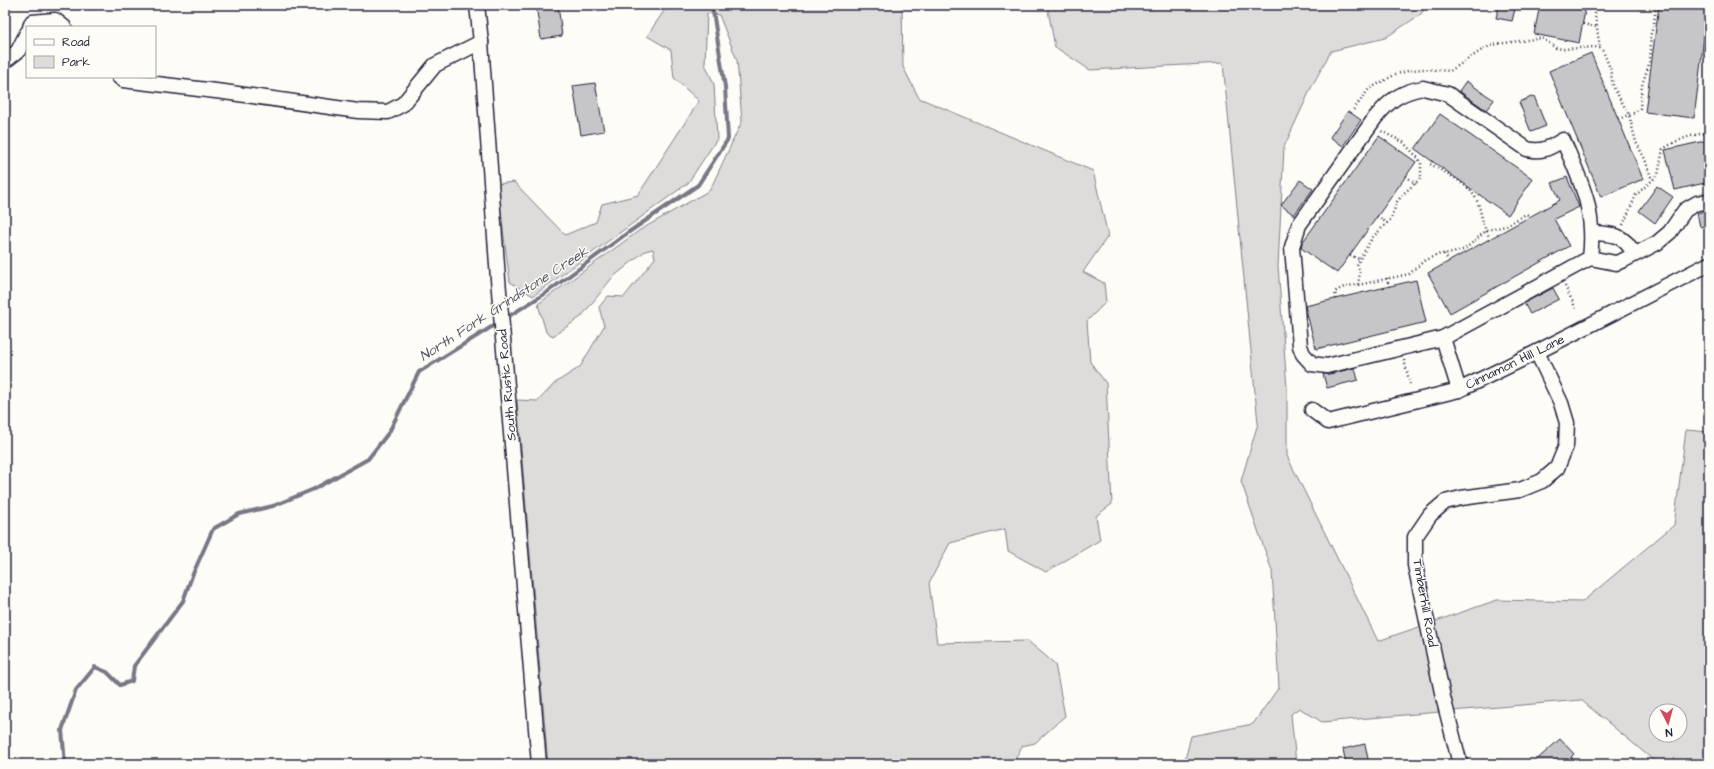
<svg xmlns="http://www.w3.org/2000/svg" width="1714" height="769" viewBox="0 0 1714 769" font-family="'Architects Daughter',sans-serif">
<rect width="100%" height="100%" fill="#fdfcf7"/>
<filter id="ink" filterUnits="userSpaceOnUse"><feTurbulence type="fractalNoise" baseFrequency=".025" numOctaves="2"/><feDisplacementMap in="SourceGraphic" scale="8" xChannelSelector="R" yChannelSelector="G"/><feConvolveMatrix kernelMatrix="1 2 1 2 8 2 1 2 1" color-interpolation-filters="sRGB"/></filter>
<g filter="url(#ink)">
<g fill="#dddcdb" stroke="#807f8b" fill-rule="evenodd">
<path d="M668,5h236l-2,1 1,61 16,31 174,73 15,65 -25,36 21,11 2,19 -19,19 3,41 16,21 6,121 -16,12 4,24 -54,32 -38,-21 -3,-22 -55,14 -21,40 8,60 91,-2 27,23 10,52 -30,27 -13,3 -9,18h-465l-31,-364 21,1 17,-18 25,-16 24,-41 -5,-19 9,-11 16,1 31,-39 -2,-9 -8,2 -33,27 -31,39 -28,19 -7,-4 -8,-28 102,-74 70,-40 32,-69 -5,-61 -18,-45 -12,-2 -2,51 9,20 3,55 -29,44 -155,113 -23,-14 -13,-98 17,-2 51,53 31,-13 6,-18 36,-9 61,-94 -25,-23 -3,-28 -24,-14z"/>
<path d="M1047,5h380l-6,9 -36,24 -54,13 -19,35 -28,61 -6,119 9,122v68l91,185 119,-41 85,2 92,-77 12,-95 23,2v332h-51l-77,-64 -259,22 -23,-14 -8,6 5,50h-112l7,-28 62,-12 26,-37 -7,-116 -31,-90 17,-58 -35,-360 -133,7 -35,-23zM1656,711h24v24h-24z"/>
</g>
<g fill="none" stroke-linecap="round" stroke-linejoin="round">
<path stroke="#787885" stroke-width="4" d="M65,764l-3,-34 14,-40 19,-23 12,5 13,13 12,-4 2,-15 49,-65 9,-25 21,-47 26,-15 34,-8 41,-17 54,-30 21,-27 30,-60 127,-79 80,-59 72,-49 30,-46 -3,-52 -13,-82"/>
</g>
<g fill="#c6c6c8" stroke="#22223b">
<path d="M536,5h22l4,31 -21,3z"/>
<path d="M1499,5h17l-4,16 -16,-3z"/>
<path d="M1540,5h46l-7,38 -45,-9z"/>
<path d="M1659,5h49l-14,113 -49,-6z"/>
<path d="M1591,53l52,126 -42,18 -52,-126z"/>
<path d="M1466,81l28,19 -8,10 -27,-19z"/>
<path d="M595,83l9,48 -23,4 -8,-49z"/>
<path d="M1534,96l12,30 -15,6 -12,-30z"/>
<path d="M1348,111l13,9 -18,26 -13,-9z"/>
<path d="M1440,114l93,65 -25,36 -93,-66z"/>
<path d="M1379,136l37,26 -79,111 -36,-25 1,-5z"/>
<path d="M1709,140v42l-34,8 -10,-40z"/>
<path d="M1567,177l12,30 -25,12 15,27 -119,67 -22,-40 132,-73 -8,-17z"/>
<path d="M1300,180l13,9 -19,26 -13,-10z"/>
<path d="M1657,186l16,11 -18,26 -16,-12z"/>
<path d="M1709,210v15l-9,2 -3,-14z"/>
<path d="M1416,280l10,42 -110,27 -11,-43z"/>
<path d="M1553,288l6,11 -29,15 -6,-11z"/>
<path d="M1355,368l3,12 -31,8 -4,-14h6z"/>
<path d="M1560,739l14,15 -3,3 7,7h-46z"/>
<path d="M1365,744l4,20h-23l-3,-15z"/>
</g>
<g fill="none" stroke-linecap="round" stroke-linejoin="round">
<g stroke="#22223b" stroke-width="17">
<g id="minor">
<path d="M477,5l4,37 17,237 41,485"/>
<path d="M30,27l2,-5 23,-2 9,7"/>
<path d="M5,61l13,-10 9,-18"/>
<path d="M119,77l4,3 101,12 134,19 30,1 15,-8 32,-39 46,-23"/>
<path d="M1423,88l25,6 79,55c16,4 23,-2 36,-9 18,42 33,70 27,118l-147,80 -116,28 -15,-2 -9,-10 -3,-8 -8,-99 7,-22 76,-107c15,-18 25,-26 48,-30z"/>
<path d="M1592,233c21,1 32,1 42,21"/>
<path d="M1590,258l26,5 8,-3 33,-17 13,-11 15,-22 12,-7 12,-2"/>
<path d="M1443,338l16,52"/>
<path d="M1312,410l16,12 131,-32 78,-38 172,-88"/>
<path d="M1460,764l-17,-67 -28,-132v-28l15,-22 15,-13 16,-4 59,-8 22,-9 15,-13 9,-22 1,-23 -6,-20 -24,-51"/>
</g>
</g>
<g stroke="#22223b" stroke-width="2.5" stroke-dasharray="1 3" stroke-linecap="butt">
<path d="M1596,5l-1,10 5,33"/>
<path d="M1583,24l14,3"/>
<path d="M1351,113l18,-24 27,-15 16,-4 12,-1 26,2 35,-23 12,-4 45,-6 14,10 8,1 30,-2 6,1 3,3 7,17 3,18 16,29 7,27 9,17 7,21"/>
<path d="M1618,119l16,-6 6,-5 2,-23 7,-21 2,-14 -1,-13 4,-14 2,-18"/>
<path d="M1432,161l-2,3c16,9 41,20 48,39 4,13 5,24 12,35"/>
<path d="M1406,176l10,8"/>
<path d="M1377,216l10,7"/>
<path d="M1623,225l13,-30 22,-20 5,-26c14,-9 29,-15 46,-16"/>
<path d="M1444,254l5,7"/>
<path d="M1350,255l9,4"/>
<path d="M1387,278l2,9"/>
<path d="M1358,285l51,-11 16,-14 15,-6 13,-1 12,-4 22,-19 19,-4 20,-12 4,2"/>
<path d="M1565,286l12,25"/>
<path d="M1336,299l-1,-7c6,-5 15,-7 23,-7l2,-12 -3,-9 15,-26 19,-19 6,-17 6,-8 18,-16v-15l-3,-5 -15,-16 -22,-11"/>
<path d="M1404,360l6,24"/>
</g>
<use href="#minor" stroke="#fdfcf7" stroke-width="14"/>
</g>
</g>
<g text-anchor="middle" dominant-baseline="central" stroke-width="3" stroke-linejoin="round" paint-order="stroke">
<g font-size="13" fill="#22223b" stroke="#fdfcf7">
<text transform="translate(1515 362) rotate(-26)">Cinnamon Hill Lane</text>
<text transform="translate(507 385) rotate(-95)">South Rustic Road</text>
<text transform="translate(1425 603) rotate(80)">Timberhill Road</text>
</g>
<g font-size="14" font-style="italic" fill="#545466" stroke="#fdfcf7">
<text transform="translate(504 304) rotate(-33)">North Fork Grindstone Creek</text>
</g>
</g>
<rect width="1714" height="769" fill="none" stroke="#fdfcf7" stroke-width="20"/>
<rect x="10" y="10" width="1694" height="749" fill="none" stroke="#22223b" stroke-width="1.5" filter="url(#ink)"/>
<rect x="26" y="26" width="130" height="52" fill="#fdfcf7" stroke="#a5a5ac"/>
<rect x="34" y="39" width="20" height="6" fill="#fdfcf7" stroke="#a5a5ac"/>
<text x="62" y="46" font-size="12" fill="#22223b">Road</text>
<rect x="34" y="56" width="20" height="12" fill="#dddcdb" stroke="#a5a5ac"/>
<text x="62" y="66" font-size="12" fill="#22223b">Park</text>
<g transform="translate(1668 723) rotate(174)"><circle r="19" fill="#fdfcf7" stroke="#a5a5ac"/>
<path d="M0-3L7 15L0 10L-7 15Z" fill="#d1495b"/>
<text y="-6" font-size="11" font-weight="bold" text-anchor="middle" fill="#22223b">N</text>
</g>
</svg>
